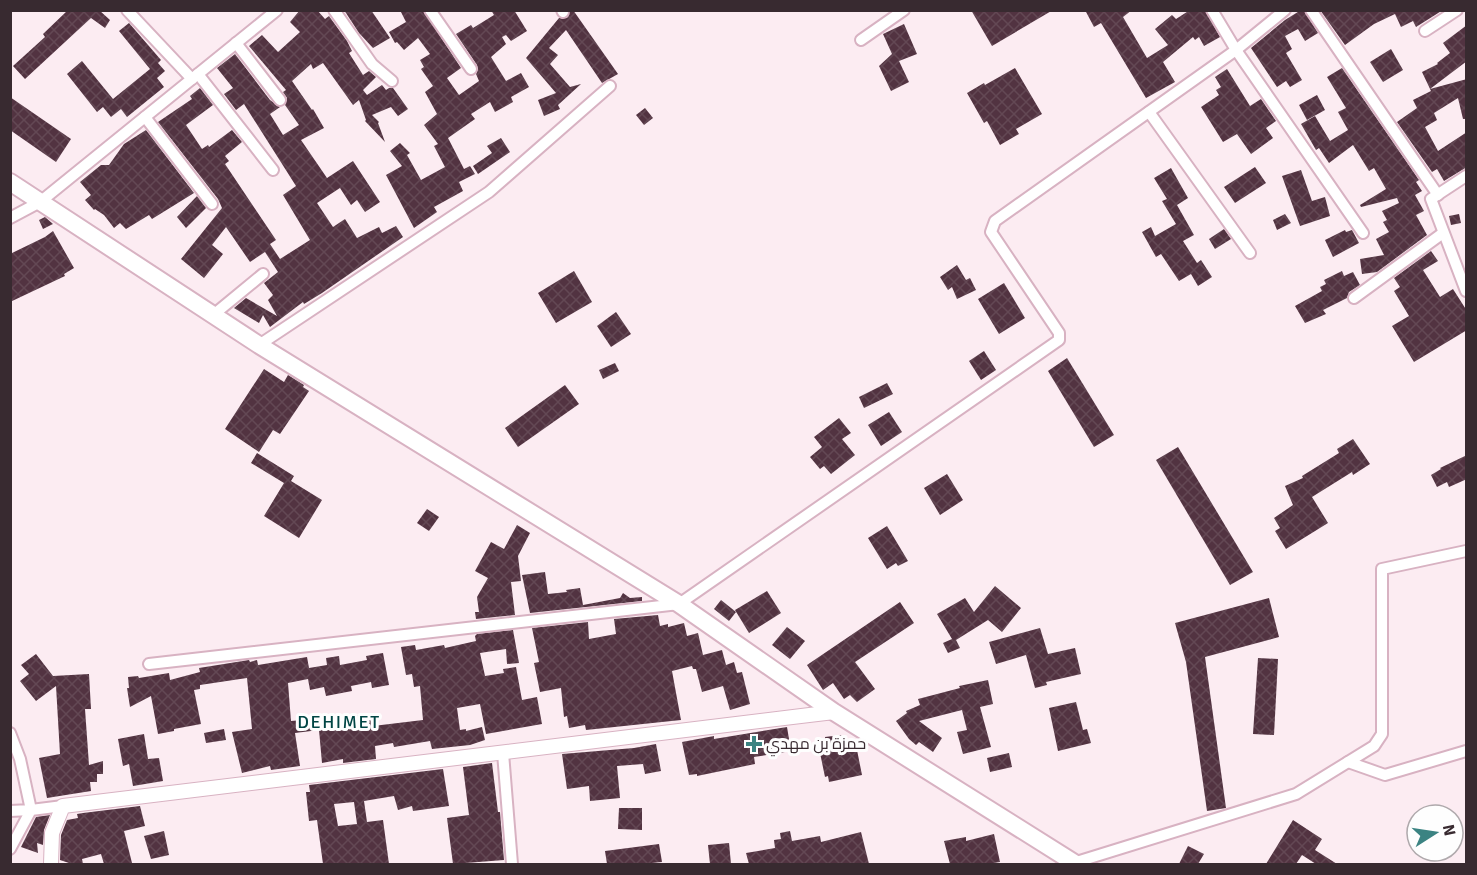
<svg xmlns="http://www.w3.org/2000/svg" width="1477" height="875" viewBox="0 0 1477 875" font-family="Signika,Cairo,sans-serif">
<defs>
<pattern id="building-cross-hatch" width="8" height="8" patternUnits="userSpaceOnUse" patternTransform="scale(1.5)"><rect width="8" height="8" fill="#523341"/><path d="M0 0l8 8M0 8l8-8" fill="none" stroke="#634854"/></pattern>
</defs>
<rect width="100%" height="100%" fill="#fcecf2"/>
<g fill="url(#building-cross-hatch)" fill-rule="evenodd">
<path d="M68,10h31l11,10 -5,8 -14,-10 -66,61 -12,-13 32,-29 -2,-3z"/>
<path d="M300,10h17l8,9 4,-3 18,25 5,10 -3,2 14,22 6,-4 7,6 -13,13 4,5 15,-10 4,5 3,-2h4l15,21 -10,7 -7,-9 -19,8 7,7 -1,1 7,19 -20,-21 1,-1 -7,-20 -6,5 -30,-42 -10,6 -2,-5 -19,17 20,29 1,-1 11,19 -23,12 26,38 26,-17 27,41 -15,10 -8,-12 -6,5 -11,-17 -23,15 16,24 12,-8 12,19 22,-11 3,6 14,-7 7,11 -81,56 -18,11 -1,-2 -33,25 -7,-12 -4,8 -25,-15 12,-10 31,18 -9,-16 5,-5 -9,-12 14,-11 -13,-20 -15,10 -24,-35 -14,18 11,9 -19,24 -23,-19 41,-51 -4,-9 -60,-77 34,-23 -2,-3 10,-8 13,17 -27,20 16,24 6,-4 1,2 23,-17 10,12 -17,14 4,5 -4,3 51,76 -6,4 10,15 30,-19 -27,-45 13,-9 -52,-82 -8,6 -12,-16 9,-6 -16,-20 18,-14 35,46 10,7 -10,7 13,21 16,-10 -14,-20 2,-7 -4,-6 3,-2 -37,-44 13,-11 16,17 22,-20 -10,-10z"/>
<path d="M344,10h27l19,28 -17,10 -14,-15z"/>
<path d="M400,10h23l38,58 -14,10 12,17 20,-14 -3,-7 2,-5 -1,-4 -21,-31 15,-9 2,3 21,-13 -3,-5h23l13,21 -16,10 -5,-6 -4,2 4,7 -15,13 15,24 15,-8 8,14 -18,10 2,5 -18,10 -5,-10 -19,12 4,5 -27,19 16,31 6,-3 5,8 -16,8 4,9 -29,16 3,5 -23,16 -28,-53 16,-9 -12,-15 10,-8 10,10 -3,2 14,25 24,-13 -11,-21 4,-2 -14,-19 13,-11 -12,-22 8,-6 -12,-17 3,-2 -4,-7 10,-6 -12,-16 -14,12 -7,-8 -2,1 -6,-11 17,-10z"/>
<path d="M570,10h3l45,64 -16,9 -36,-53 -17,18 9,7 -8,9 20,23 11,-3 -23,21 2,4 -16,7 -6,-16 18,-7 -30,-35 33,-40h8z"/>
<path d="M971,10h82l-61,36z"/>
<path d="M1085,10h47l-9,7 24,41 21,-13 -13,-16 17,-14 4,4 14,-9h15l15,27 -16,9 -5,-9 -4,3 -2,-3 -30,25 12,20 -29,16 -45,-75 -7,4z"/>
<path d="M1301,10h3l14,23 -13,8 -7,-12 -13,7 7,13 -6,4 16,27 -12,7 -4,-6 -9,6 -26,-39 34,-28z"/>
<path d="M1320,10h123l-27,17 -3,-6 -12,6 -6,-13 -21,10 -29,21z"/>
<path d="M129,23l32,37 -3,3 7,8 -8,7 7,9 -37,30 -6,-8 -10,8 -8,-10 -6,5 -30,-38 15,-13 31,38 37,-30 -31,-38z"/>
<path d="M904,24l13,30 -18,7 10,21 -18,9 -12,-25 13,-12 -9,-20z"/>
<path d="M1467,25v36l-37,28 37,-10v40h-4l-5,-21 -24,15 3,7 -12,7 13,24 29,-19v35l-23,14 -7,-12 -5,3 -35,-50 20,-14 -4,-8 18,-9 -9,-19 16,-8 -1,-1 13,-10 -7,-10z"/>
<path d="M1391,49l12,21 -20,12 -13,-20z"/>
<path d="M1015,68l27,46 -26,15 3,5 -19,11 -13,-24 -3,2 -17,-30 17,-10 1,2z"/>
<path d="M1342,68l77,112 -3,2 6,9 -7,4 9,16 -8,4 11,20 -50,37 -15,2 -2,-15 24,-4 -8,-16 13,-7 -6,-10 4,-2 -5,-9 17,-8 -2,-5 -36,9 -1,-2 26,-16 -12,-21 -5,3 -16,-26 -24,18 -10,-15 -3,2 -15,-26 14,-8 15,25 18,-11 -10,-18 8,-4 -19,-31z"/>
<path d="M1227,69l23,37 11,-7 15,22 -10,7 7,10 -22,16 -14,-20 -14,8 -22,-35 18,-12 -3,-5 5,-3 -6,-10z"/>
<path d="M1317,95l8,15 -18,10 -8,-15z"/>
<path d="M10,97l61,42 -15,23 -46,-32z"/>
<path d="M645,108l8,10 -9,7 -8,-10z"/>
<path d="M146,130l48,63 -42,26 -3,-4 -23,14 -6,-6 -6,5 -10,-13 -9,-6 -1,1 -9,-10 6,-5 -11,-13 21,-17h8l15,-21z"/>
<path d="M501,138l9,14 -32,22 -5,-8 19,-13 -5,-7z"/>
<path d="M1255,167l11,16 -31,20 -11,-16z"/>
<path d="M1171,168l17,30 -11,7 17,30 -11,6 14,22 4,-3 11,17 -14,9 -7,-12 -12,7 -18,-27 -5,3 -14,-25 9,-5 4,9 21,-12 -14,-23 5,-2 -13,-21z"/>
<path d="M1301,170l11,31 13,-4 5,19 -30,10 -18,-50z"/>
<path d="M197,196l9,12 -20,20 -9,-11z"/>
<path d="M1285,214l6,9 -14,7 -4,-10z"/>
<path d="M1459,214l2,9 -10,2 -2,-9z"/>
<path d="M45,217l8,7 -10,5 -4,-9z"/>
<path d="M1224,229l7,10 -16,10 -6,-10z"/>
<path d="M1345,230l1,2 6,-2 7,13 -26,14 -8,-17z"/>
<path d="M53,231l21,37 -10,6 1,2 -55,26v-48l35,-17z"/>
<path d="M1431,251l7,10 -15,9 17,27 13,-8 14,22v19l-53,32 -22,-36 17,-10 -15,-25 6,-4 -6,-9z"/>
<path d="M957,265l9,15 4,-2 6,12 -19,9 -5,-12 -4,3 -8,-13z"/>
<path d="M574,271l18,31 -36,21 -18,-30z"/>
<path d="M1342,271l2,5 9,-4 7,13 -11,7 -2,6 -24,12 3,4 -21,9 -10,-17 27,-15 -2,-4 6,-3 -2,-4z"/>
<path d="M1004,283l21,35 -26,16 -21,-35z"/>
<path d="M616,312l15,22 -20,13 -14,-21z"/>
<path d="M984,351l12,19 -15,10 -12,-19z"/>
<path d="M1067,358l47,77 -20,12 -46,-76z"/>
<path d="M615,363l4,8 -16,8 -4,-9z"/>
<path d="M264,369l20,13 4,-7 16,10 -1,2 6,4 -29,43 -7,-4 -14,22 -34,-23z"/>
<path d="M887,383l6,11 -29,14 -5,-11z"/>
<path d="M565,385l14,19 -61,43 -13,-19z"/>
<path d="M889,412l13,20 -21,14 -13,-21z"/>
<path d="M839,418l12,15 -9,6 13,16 -24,19 -7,-8 -4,3 -10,-12 12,-10 -8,-10z"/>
<path d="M1353,439l17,25 -17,11 -1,-3 -40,25 16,26 -42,26 -11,-18 5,-3 -6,-10 19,-13 -8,-19 18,-8 -1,-2 37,-23 -2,-4z"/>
<path d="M1178,447l75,125 -23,13 -74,-125z"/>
<path d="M257,453l37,23 -3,5 31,19 -23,38 -35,-22 20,-33 -33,-20z"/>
<path d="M1467,455v24l-18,8 -2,-5 -10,5 -6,-12 10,-6 -1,-1z"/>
<path d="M947,474l16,26 -23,15 -16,-27z"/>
<path d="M427,509l12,8 -10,14 -12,-8z"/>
<path d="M517,525l13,8 -12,23 3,25 -10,1 4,33 -39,4 -1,-7h4l-2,-15 11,-19 -13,-7 16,-29 13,7z"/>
<path d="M887,526l21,35 -10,5 -2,-3 -9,6 -19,-31z"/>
<path d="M545,572l3,22 19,-2 -1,-2 14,-2 3,17 37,-7 3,-5 7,5 12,-1v4l-112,12 -8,-38z"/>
<path d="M995,586l26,22 -19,24 -14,-12 -32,20 4,8 -12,5 -5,-10 9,-4 -15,-25 28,-16 9,14z"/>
<path d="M767,591l14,22 -32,20 -14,-23z"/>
<path d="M1269,598l10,39 -74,20 21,151 -19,3 -21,-149 -11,-39z"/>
<path d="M721,600l15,12 -7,9 -15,-12z"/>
<path d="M900,602l14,21 -59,39 20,27 -18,13 -7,-7 -6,4 -11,-16 -10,7 -16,-25z"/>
<path d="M658,615l2,11 8,-2v3l16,-4 3,13 11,-3 5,22 19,-5 4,15 8,-3 3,11 5,-1 8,32 -20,6 -7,-24 -21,6 -6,-23h-3l-1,-3 -20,5 9,49 -95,10 -1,-5 -16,3 -2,-12 -3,1 -3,-29 -21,4 -6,-29 5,-1 -7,-34 56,-6 1,17 27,-5 -2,-15z"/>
<path d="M787,627l18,14 -15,18 -18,-14z"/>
<path d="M1040,628l8,26 27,-6 6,26 -35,8 1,3 -12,3 -9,-33 -30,9 -7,-22z"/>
<path d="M513,630l6,33 -12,1 -1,-15 -26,4 5,23 19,-3 -1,-4 13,-2 6,33 15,-3 5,27 -56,10 -6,-30 -23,4 3,22 6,-1v2l16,-4 3,13 -15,5 -38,4 -2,-8 -36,6 -1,-4 -18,3 1,13 -33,4v-4l-21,4 -3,-33 -24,3 5,33 -29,4 -1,-4 -28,7 -10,-41 20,-3 -5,-51 -47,7v4l-6,1 7,34 -27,5v2l-16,3 -7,-38 -21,11 -3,-19h2l-1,-11 10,-1 1,2 30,-5 1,7 30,-8 -1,-4 50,-8 1,2 7,-2 1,5 49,-8 2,11 18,-3 -1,-7 13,-2 1,9 27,-5 -1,-4 17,-3 6,32 -17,3 -1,-6 -20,4 1,5 -26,5 -2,-9 -14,3 -2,-11 -20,4 3,38 81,-7 1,12 50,-6 -3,-34 -6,1 -2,-13 -6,1 -5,-28 14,-2 1,5 28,-5 1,3 31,-7 -1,-5 2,-2z"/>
<path d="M36,654l17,22 36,-2 2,35h-6l4,56 14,-4v13h-6v8h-7l1,9 -44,7 -8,-40 21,-4 -4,-68 -20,15 -16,-20 9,-7 -8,-9z"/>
<path d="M1258,658l20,1 -4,76 -21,-1z"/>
<path d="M988,680l5,24 -13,3 11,40 -28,7 -6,-22 10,-2 -5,-20 -43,11 23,17 -9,14 -14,-10 -3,3 -7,-6 -13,-18 11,-8 -1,-2 14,-6 -2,-6 42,-11 -1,-2z"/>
<path d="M1076,702l7,28 4,-1 4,14 -33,8 -9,-43z"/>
<path d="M787,727l4,24 -37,6 1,7 -58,12v-2l-8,1 -7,-33 32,-6v3z"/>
<path d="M224,729l2,11 -20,3 -2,-10z"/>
<path d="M144,734l4,25 11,-1 4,23 -30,5 -4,-22 -6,2 -5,-27z"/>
<path d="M841,735l2,8 5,-1 2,10 7,-2 5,25 -33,7 -1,-6 -3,1 -6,-29 7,-2 -1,-9z"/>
<path d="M656,744l5,27 -16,3 -2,-10 -26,2 3,32 -30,3 -1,-15 -22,3 -5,-35 72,-6z"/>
<path d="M1009,753l3,14 -22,5 -3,-14z"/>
<path d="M492,763l6,49h2l4,48 -51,4 -6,-46 22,-3 -6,-48z"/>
<path d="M443,769l6,37 -36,5 -1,-5 -14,4 -4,-14 -30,5 3,21 16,-2 6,44h-66l-6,-44 -8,1 -3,-29h4l-1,-7zM354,802l3,22 -19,2 -4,-22z"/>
<path d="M140,806l5,20 -21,5 8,32 -28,1 -3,-10 -19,5 1,5h-11l-12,-4 1,-25 6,-15 11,-2 -1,-4 6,-1z"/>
<path d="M619,808h23v22l-24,-1z"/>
<path d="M50,815l-6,15 -1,15 -6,-2 1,10 -17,-6 15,-30z"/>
<path d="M1293,820l29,19 -7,11 22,14h-21l-14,-9 -6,9h-30z"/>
<path d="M164,831l5,24 -18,4 -7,-23z"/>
<path d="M790,831l2,10 28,-5 1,6 40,-10 8,32h-120l-3,-11 29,-5 -1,-8 7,-1 -1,-6z"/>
<path d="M994,834l6,28 -12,2h-38l-6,-23 22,-4v4z"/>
<path d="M729,843l2,21h-21l-2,-19z"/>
<path d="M659,844l3,18 -21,2h-34l-2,-13z"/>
<path d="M1188,846l16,8 -6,10h-19z"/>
</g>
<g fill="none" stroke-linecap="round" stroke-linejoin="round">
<g stroke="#d8b2c2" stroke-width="14">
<g id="minor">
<path d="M127,10l65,69"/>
<path d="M334,10l38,54 20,17"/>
<path d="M430,10l41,59"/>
<path d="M562,10l1,2"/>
<path d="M1212,10l24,40 127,183"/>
<path d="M1311,10l127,185"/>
<path d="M1425,31l32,-21"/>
<path d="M861,40l43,-30"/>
<path d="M236,43l44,57"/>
<path d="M198,74l75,96"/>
<path d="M1149,112l101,141"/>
<path d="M145,117l67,87"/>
<path d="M1466,176l-35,23 35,92"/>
<path d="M10,218l30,-16 237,-192"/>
<path d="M1354,298l89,-65"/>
<path d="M212,316l51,-42"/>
<path d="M259,345l230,-153 121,-106"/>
<path d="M149,664l530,-60 380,-264v-7l-68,-101 4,-11 241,-171 49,-40"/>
<path d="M10,733l10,26 11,51 -21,1"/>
<path d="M503,753l9,111"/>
<path d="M1348,762l37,13 81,-24"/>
<path d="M10,849l21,-39 32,-4"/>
<path d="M1070,864l226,-70 78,-48 8,-12v-165l84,-18"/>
</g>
</g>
<g stroke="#d8b2c2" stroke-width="16">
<path id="tertiary" d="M51,864l1,-31 11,-27 771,-94"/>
</g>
<g stroke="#d8b2c2" stroke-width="20">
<path id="primary" d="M10,182l249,163 420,259 155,108 242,152"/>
</g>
<use href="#minor" stroke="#fff" stroke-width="10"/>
<use href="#tertiary" stroke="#fff" stroke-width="14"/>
<use href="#primary" stroke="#fff" stroke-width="16"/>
</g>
<path fill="#3b8382" stroke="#fefefe" stroke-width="2" d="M751 735h6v6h6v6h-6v6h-6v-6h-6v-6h6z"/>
<g text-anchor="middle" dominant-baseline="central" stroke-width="6" stroke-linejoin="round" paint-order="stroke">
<g font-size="16" fill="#382a30" stroke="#fefefe" text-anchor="start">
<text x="766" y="744">حمزة بن مهدي</text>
</g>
<g font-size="18" letter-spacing="1.5" fill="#014544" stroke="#fefefe">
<text x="339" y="722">DEHIMET</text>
</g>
</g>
<rect width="1477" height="875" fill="none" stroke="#382a30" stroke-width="24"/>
<g transform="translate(1435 833) rotate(78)"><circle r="28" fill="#fefefe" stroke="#afa9ac" stroke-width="1.5"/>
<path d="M0-4.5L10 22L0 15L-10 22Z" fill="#3b8382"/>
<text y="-9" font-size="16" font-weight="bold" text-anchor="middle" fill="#382a30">N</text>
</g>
</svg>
